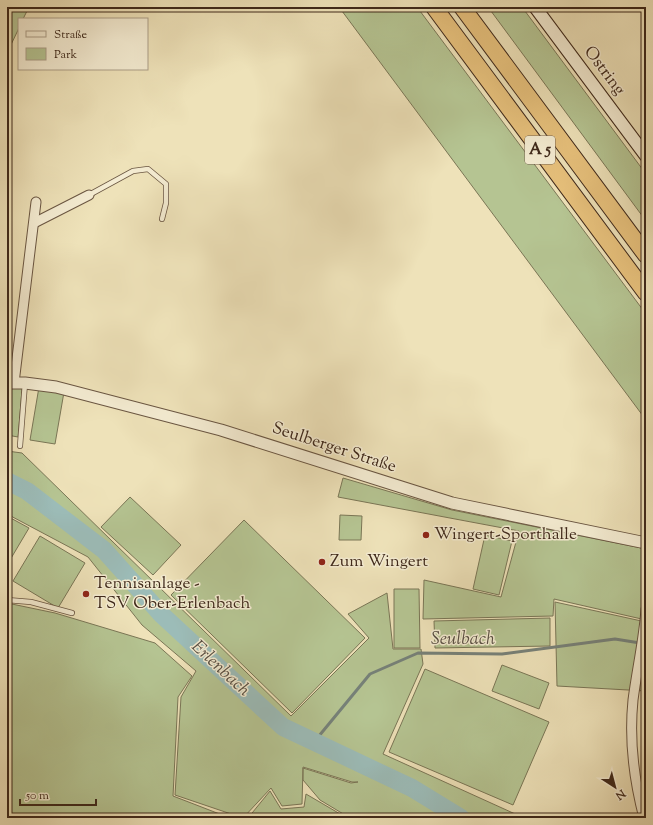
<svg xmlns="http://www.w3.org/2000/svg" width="653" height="825" viewBox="0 0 653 825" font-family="'Sorts Mill Goudy',serif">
<rect width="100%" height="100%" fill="#eee2b9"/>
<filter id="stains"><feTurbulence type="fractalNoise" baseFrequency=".005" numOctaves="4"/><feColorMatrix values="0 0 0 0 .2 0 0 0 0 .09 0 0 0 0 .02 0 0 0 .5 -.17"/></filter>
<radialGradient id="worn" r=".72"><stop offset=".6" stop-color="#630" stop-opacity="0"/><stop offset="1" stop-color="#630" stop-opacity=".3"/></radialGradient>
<g fill="#b5c492" stroke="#7a7656">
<path d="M7,7h22l-6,12h-4v9l-12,25z"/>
<path d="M339,7h78l229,307v106z"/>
<path d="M488,7h34l124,167v47z"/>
<path d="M7,378h16l-5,59 -11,-2z"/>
<path d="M39,387l25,5 -9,52 -25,-4z"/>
<path d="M7,451l15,2 269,263 78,-78 -21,-24 39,-21 6,56h28l2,15 -40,90 141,64h-174l-30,-18 -17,-20v-12l48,15 7,-1h-6l-49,-15 -1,37 -20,2 -11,-18 -28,30 -68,-23 6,-98 15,-26 -54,-46 -54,-68 -81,-43z"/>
<path d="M343,478l109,32 194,39v71l-92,-21 -1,17 -130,3 1,-39 77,17 18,-66 -181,-34z"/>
<path d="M130,497l51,48 -28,30 -52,-48z"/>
<path d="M340,515l22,1 -1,24h-22z"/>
<path d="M7,516l22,12 -22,37z"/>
<path d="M244,520l121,118 -73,75 -121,-118z"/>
<path d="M485,535l27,6 -13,54 -26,-6z"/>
<path d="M40,536l45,27 -27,45 -45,-27z"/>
<path d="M394,589h25l1,59h-26z"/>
<path d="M555,602l91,20v69l-89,-5z"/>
<path d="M7,603l48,10 100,30 37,33 -14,21 -5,99 57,22h-223z"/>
<path d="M550,618v28l-115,2 -1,-27z"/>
<path d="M502,665l47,18 -10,26 -47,-18z"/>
<path d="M425,669l124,53 -36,83 -124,-53z"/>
<path d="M270,791l11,18 23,-2 2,-13 41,24h-99z"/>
</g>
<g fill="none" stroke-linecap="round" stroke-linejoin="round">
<path stroke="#768179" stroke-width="3" d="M314,742l56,-68 48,-21 84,1 113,-15 25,4"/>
<path stroke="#9cbcb8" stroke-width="18" d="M7,481l20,10 77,59 58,65 121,112 129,61 49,30"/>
<g stroke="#6a5642" stroke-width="6">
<g id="service">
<path d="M89,195l44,-24 15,-2 18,15v19l-4,16"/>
<path d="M20,446l5,-63"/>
<path d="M7,600l24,2 41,11"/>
</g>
</g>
<g stroke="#6a5642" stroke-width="11">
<g id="minor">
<path d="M34,223l55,-28"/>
<path d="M14,383l22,-181"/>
<path d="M644,818c-10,-38 -15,-78 -11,-118 4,-31 11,-61 13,-91"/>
</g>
</g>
<g stroke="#6a5642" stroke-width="13">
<path id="tertiary" d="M7,383h18l31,4 165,43 231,73 194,40"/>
</g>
<g stroke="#3e281a" stroke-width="14">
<path id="secondary" d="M535,7l111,149"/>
</g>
<g stroke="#3e281a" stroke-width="18">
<g id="motorway">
<path d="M434,7l212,286"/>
<path d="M462,7l184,248"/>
</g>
</g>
<use href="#service" stroke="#f4ecd2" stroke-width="4.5"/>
<use href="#minor" stroke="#f4ecd2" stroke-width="9"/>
<use href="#tertiary" stroke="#f4ecd2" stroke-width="11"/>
<use href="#secondary" stroke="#f4ecd2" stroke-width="12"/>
<use href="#motorway" stroke="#e7c17c" stroke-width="16"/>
</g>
<g fill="#8f2418" stroke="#f4ecd2" stroke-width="1.5">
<circle cx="426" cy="535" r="4"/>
<circle cx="322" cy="562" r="4"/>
<circle cx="86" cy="594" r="4"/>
</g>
<g text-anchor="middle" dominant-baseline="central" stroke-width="3" stroke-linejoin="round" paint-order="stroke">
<rect fill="#f4ecd2" stroke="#756351" stroke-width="1" x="525" y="136" width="30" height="28" rx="3"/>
<g font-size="16" font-weight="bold" fill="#3e281a">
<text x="540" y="150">A 5</text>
</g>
<g font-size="17" fill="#3e281a" stroke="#f4ecd2">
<text transform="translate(604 71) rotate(53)">Ostring</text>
<text transform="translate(334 448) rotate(18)">Seulberger Straße</text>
</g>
<g font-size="17" fill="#3e281a" stroke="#f4ecd2" text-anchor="start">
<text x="434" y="535">Wingert-Sporthalle</text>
<text x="330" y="562">Zum Wingert</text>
<text x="94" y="584">Tennisanlage -<tspan x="94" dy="20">TSV Ober-Erlenbach</tspan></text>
</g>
<g font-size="18" font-style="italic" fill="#564d42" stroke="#f4ecd2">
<text x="463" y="640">Seulbach</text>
<text transform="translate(220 669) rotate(43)">Erlenbach</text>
</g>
</g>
<rect width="653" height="825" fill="none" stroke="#eee2b9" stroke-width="24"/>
<rect x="8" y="8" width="637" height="809" fill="none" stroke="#3e281a" stroke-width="2"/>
<rect x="12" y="12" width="629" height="801" fill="none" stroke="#3e281a"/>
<rect x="18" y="18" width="130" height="52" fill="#f4ecd2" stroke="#ab9e88"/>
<rect x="26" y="31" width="20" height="6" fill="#f4ecd2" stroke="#ab9e88"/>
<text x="54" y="38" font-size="12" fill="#3e281a">Straße</text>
<rect x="26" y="48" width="20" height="12" fill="#b5c492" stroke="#ab9e88"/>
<text x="54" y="58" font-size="12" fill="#3e281a">Park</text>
<g transform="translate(615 787) rotate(144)" stroke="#f4ecd2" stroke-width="3" paint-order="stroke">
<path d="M0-3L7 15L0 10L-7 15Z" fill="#3e281a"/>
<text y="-6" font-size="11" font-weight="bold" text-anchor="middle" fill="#3e281a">N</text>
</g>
<path d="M20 799v6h76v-6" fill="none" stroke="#3e281a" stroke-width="2"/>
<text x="26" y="799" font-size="12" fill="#3e281a" stroke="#f4ecd2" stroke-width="3" paint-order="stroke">50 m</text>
<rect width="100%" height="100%" filter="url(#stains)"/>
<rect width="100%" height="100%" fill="url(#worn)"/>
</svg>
